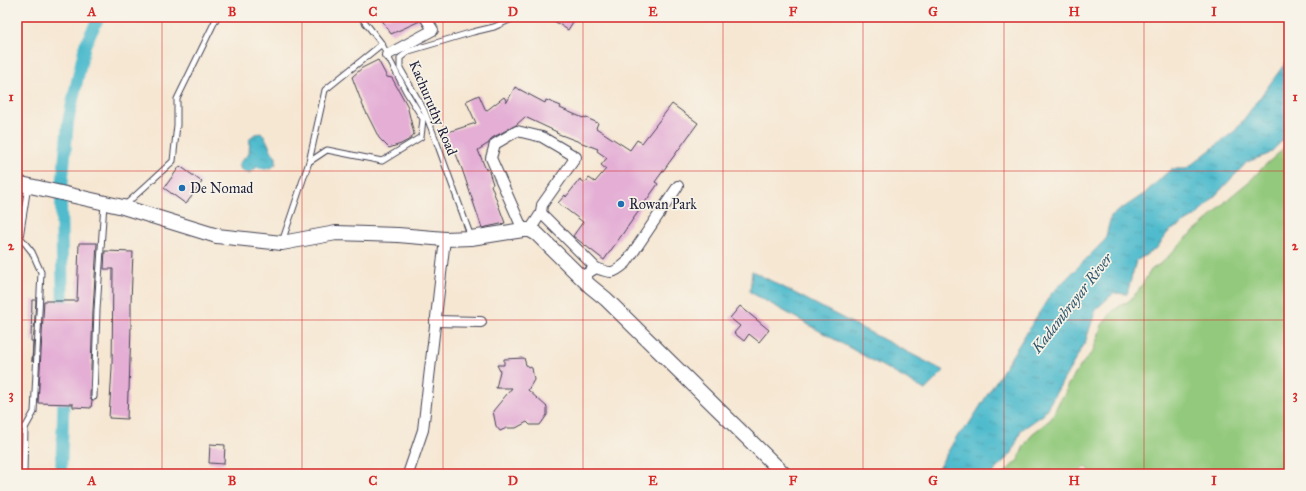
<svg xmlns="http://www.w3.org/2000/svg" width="1306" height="491" viewBox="0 0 1306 491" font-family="'IM FELL Great Primer',serif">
<defs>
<pattern id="water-ripples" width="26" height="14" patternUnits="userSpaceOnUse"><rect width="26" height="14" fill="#50bbcd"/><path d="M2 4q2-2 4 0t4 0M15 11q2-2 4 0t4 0" fill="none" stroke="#4298a8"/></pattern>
</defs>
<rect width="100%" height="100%" fill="#f7f3e8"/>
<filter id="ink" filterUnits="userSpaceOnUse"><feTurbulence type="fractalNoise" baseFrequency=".025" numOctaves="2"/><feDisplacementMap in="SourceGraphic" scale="8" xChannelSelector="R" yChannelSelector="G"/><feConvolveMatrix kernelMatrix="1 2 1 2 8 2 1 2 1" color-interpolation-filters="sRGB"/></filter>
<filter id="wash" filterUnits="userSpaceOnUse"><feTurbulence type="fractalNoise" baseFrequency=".012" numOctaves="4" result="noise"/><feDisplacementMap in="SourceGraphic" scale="16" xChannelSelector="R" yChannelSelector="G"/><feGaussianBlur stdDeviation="0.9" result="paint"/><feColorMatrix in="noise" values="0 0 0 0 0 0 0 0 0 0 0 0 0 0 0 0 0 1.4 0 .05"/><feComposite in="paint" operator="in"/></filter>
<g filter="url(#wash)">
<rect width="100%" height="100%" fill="#f6e7d3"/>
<path fill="#92c97b" stroke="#5a765b" d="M1289,140v334h-195l-9,-8 -7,8h-75l15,-14 5,-12 9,-14 19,-15 9,-19 6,-7 1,-7 15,-22 11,-13 9,-26 11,-14 8,-6 8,-4 9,-10 13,-21 13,-9 20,-21 22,-18 23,-24 23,-19 10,-11 19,-17z"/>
<g fill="url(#water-ripples)" stroke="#396e84">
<path d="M1289,58v76l-20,20 -22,8 -50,53 -29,17 -11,16 -21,13 -9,33 -13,-1 -18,16 -11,34 -42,72 -22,15 -9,23 -17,17 -2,4h-58l22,-38 12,-12 82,-130 54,-54 6,-24 33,-22 27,-25h15l50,-39z"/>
<path d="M262,133c7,9 6,15 14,24v7c-6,6 -12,6 -19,3l-7,6c-7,-1 -10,-2 -11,-10l10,-9 1,-16 5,-4z"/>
<path d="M752,271l192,100 -19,19 -175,-98z"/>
</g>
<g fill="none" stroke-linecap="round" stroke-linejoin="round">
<g stroke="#50bbcd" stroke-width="12">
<path d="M63,316l-2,-117 7,-77 17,-77 14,-28"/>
<path d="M61,474l3,-86"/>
</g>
</g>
<g id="blocks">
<g fill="#e4aed5">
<path d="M380,17h39l1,4 -29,13z"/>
<path d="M548,17h28l-8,13z"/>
<path d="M378,60l9,17 5,1 15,27 7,29 -4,5 -9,5 -12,4 -10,-10 -16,-32 -11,-29 10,-9z"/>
<path d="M515,87l30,16 1,-3 15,6 -1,2 23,10 1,-1 14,6 -2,5 34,22 7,-10 5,3 30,-39 26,19 -43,59 3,2 -54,76 -31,-24 10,-14 -25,-19 7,-8 1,2 14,-18 5,4 4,-5 6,4 11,-13 -5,-4 6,-7 -10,-7 1,-2 -42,-16 1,-1 -32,-15 -9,8 -24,13 -3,5 -11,7 8,20 2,-1 5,15 -2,1 14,38 -23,5 -20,-59 -8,-20 -3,1 -6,-17 31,-10 -10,-22 13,-6 7,16 18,-14 3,5z"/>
<path d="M180,166l22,16 -16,22 -22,-16z"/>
<path d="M79,243h18l-4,67 -3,87 2,3 -1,8 -18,-1v-3l-35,-1 6,-102h33z"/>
<path d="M105,251l28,1 -2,50v24l-2,65h-1l-1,28 -18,-1 3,-50 1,-99h-9z"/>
<path d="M32,300h4l-4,62 1,-21h-2z"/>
<path d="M740,306l29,24 -10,12 -10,-8 -5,7 -10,-8 6,-7 -10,-8z"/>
<path d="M524,358l2,7 6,3 2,12 -6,10 19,17v8l-7,10h-10l-3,-3 -11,6h-9l-7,3 -4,-5 -3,-15 19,-23h-16l4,-17 -3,-6h7v-6z"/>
<path d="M210,444l15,1 -1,19 -15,-1z"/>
</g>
</g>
</g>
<g filter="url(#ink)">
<use href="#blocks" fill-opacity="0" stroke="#424052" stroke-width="1"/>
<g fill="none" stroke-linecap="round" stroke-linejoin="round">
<g stroke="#424052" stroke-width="7">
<g id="service">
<path d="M309,162l16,-72 57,-46"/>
<path d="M124,206l49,-45 4,-36v-26l40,-82"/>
<path d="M471,237l-34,-94 -13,-33 -24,-42v-10l9,-7 64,-19 21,-5 22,-10"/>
<path d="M282,242l27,-80 18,-12 55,11 39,-24 2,-18 -16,-26 -20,-38 -5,-11 -21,-27"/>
<path d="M94,397l3,-87 7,-107"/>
<path d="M17,426l8,2 -1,46"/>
<path d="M25,428l9,-16 7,-140 -9,-20 -12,-15 8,-51"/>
</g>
</g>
<g stroke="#424052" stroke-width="12">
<g id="minor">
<path d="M387,55l46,-25 -8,-13"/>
<path d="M541,213l55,55"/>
<path d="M523,230l-32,-72 4,-14 22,-13 25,6 34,20 -34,48 -1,8 -11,17"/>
<path d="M581,277l15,-9c16,6 17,6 30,-5l52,-77"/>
<path d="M435,321l46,1"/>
<path d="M408,474l15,-44 22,-191"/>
</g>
</g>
<g stroke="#424052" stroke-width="16">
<path id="secondary" d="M17,183l106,24 94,29 65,7 54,-10 62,2 47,4 26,-1 52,-8h7l7,4 53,52 16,13 178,175"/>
</g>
<use href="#service" stroke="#fff" stroke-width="5"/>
<use href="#minor" stroke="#fff" stroke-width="10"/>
<use href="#secondary" stroke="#fff" stroke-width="14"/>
</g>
</g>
<path fill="none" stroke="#d62828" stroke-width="1" stroke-opacity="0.55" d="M162,17v457M302,17v457M443,17v457M583,17v457M723,17v457M863,17v457M1004,17v457M1144,17v457M17,171h1272M17,320h1272"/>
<g fill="#1f6fb2" stroke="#f7f3e8" stroke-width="1.5">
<circle cx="182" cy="188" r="4"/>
<circle cx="621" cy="204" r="4"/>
</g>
<g text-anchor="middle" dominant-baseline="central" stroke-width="3.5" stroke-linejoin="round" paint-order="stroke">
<g font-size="14" fill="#22223b" stroke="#f7f3e8">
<text transform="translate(433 108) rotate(67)">Kachuruthy Road</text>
</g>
<g font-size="14" fill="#22223b" stroke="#f7f3e8" text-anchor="start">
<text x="190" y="188">De Nomad</text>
<text x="629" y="204">Rowan Park</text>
</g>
<g font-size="15" font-style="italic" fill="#32586e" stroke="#f7f3e8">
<text transform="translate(1072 303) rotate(-52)">Kadambrayar River</text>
</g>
</g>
<rect width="1306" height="491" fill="none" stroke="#f7f3e8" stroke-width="44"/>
<rect x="22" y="22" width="1262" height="447" fill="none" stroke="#d62828" stroke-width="1.5"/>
<g font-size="13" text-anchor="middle" font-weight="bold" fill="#d62828">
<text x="92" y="16">A</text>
<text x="232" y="16">B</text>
<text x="373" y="16">C</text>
<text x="513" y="16">D</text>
<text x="653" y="16">E</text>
<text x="793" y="16">F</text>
<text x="933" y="16">G</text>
<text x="1074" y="16">H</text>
<text x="1214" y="16">I</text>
<text x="11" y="101">1</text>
<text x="1295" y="101">1</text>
<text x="11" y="250">2</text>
<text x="1295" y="250">2</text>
<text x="11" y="399">3</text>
<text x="1295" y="399">3</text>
<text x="92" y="485">A</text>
<text x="232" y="485">B</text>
<text x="373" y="485">C</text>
<text x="513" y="485">D</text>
<text x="653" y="485">E</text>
<text x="793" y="485">F</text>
<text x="933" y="485">G</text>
<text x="1074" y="485">H</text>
<text x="1214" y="485">I</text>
</g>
</svg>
